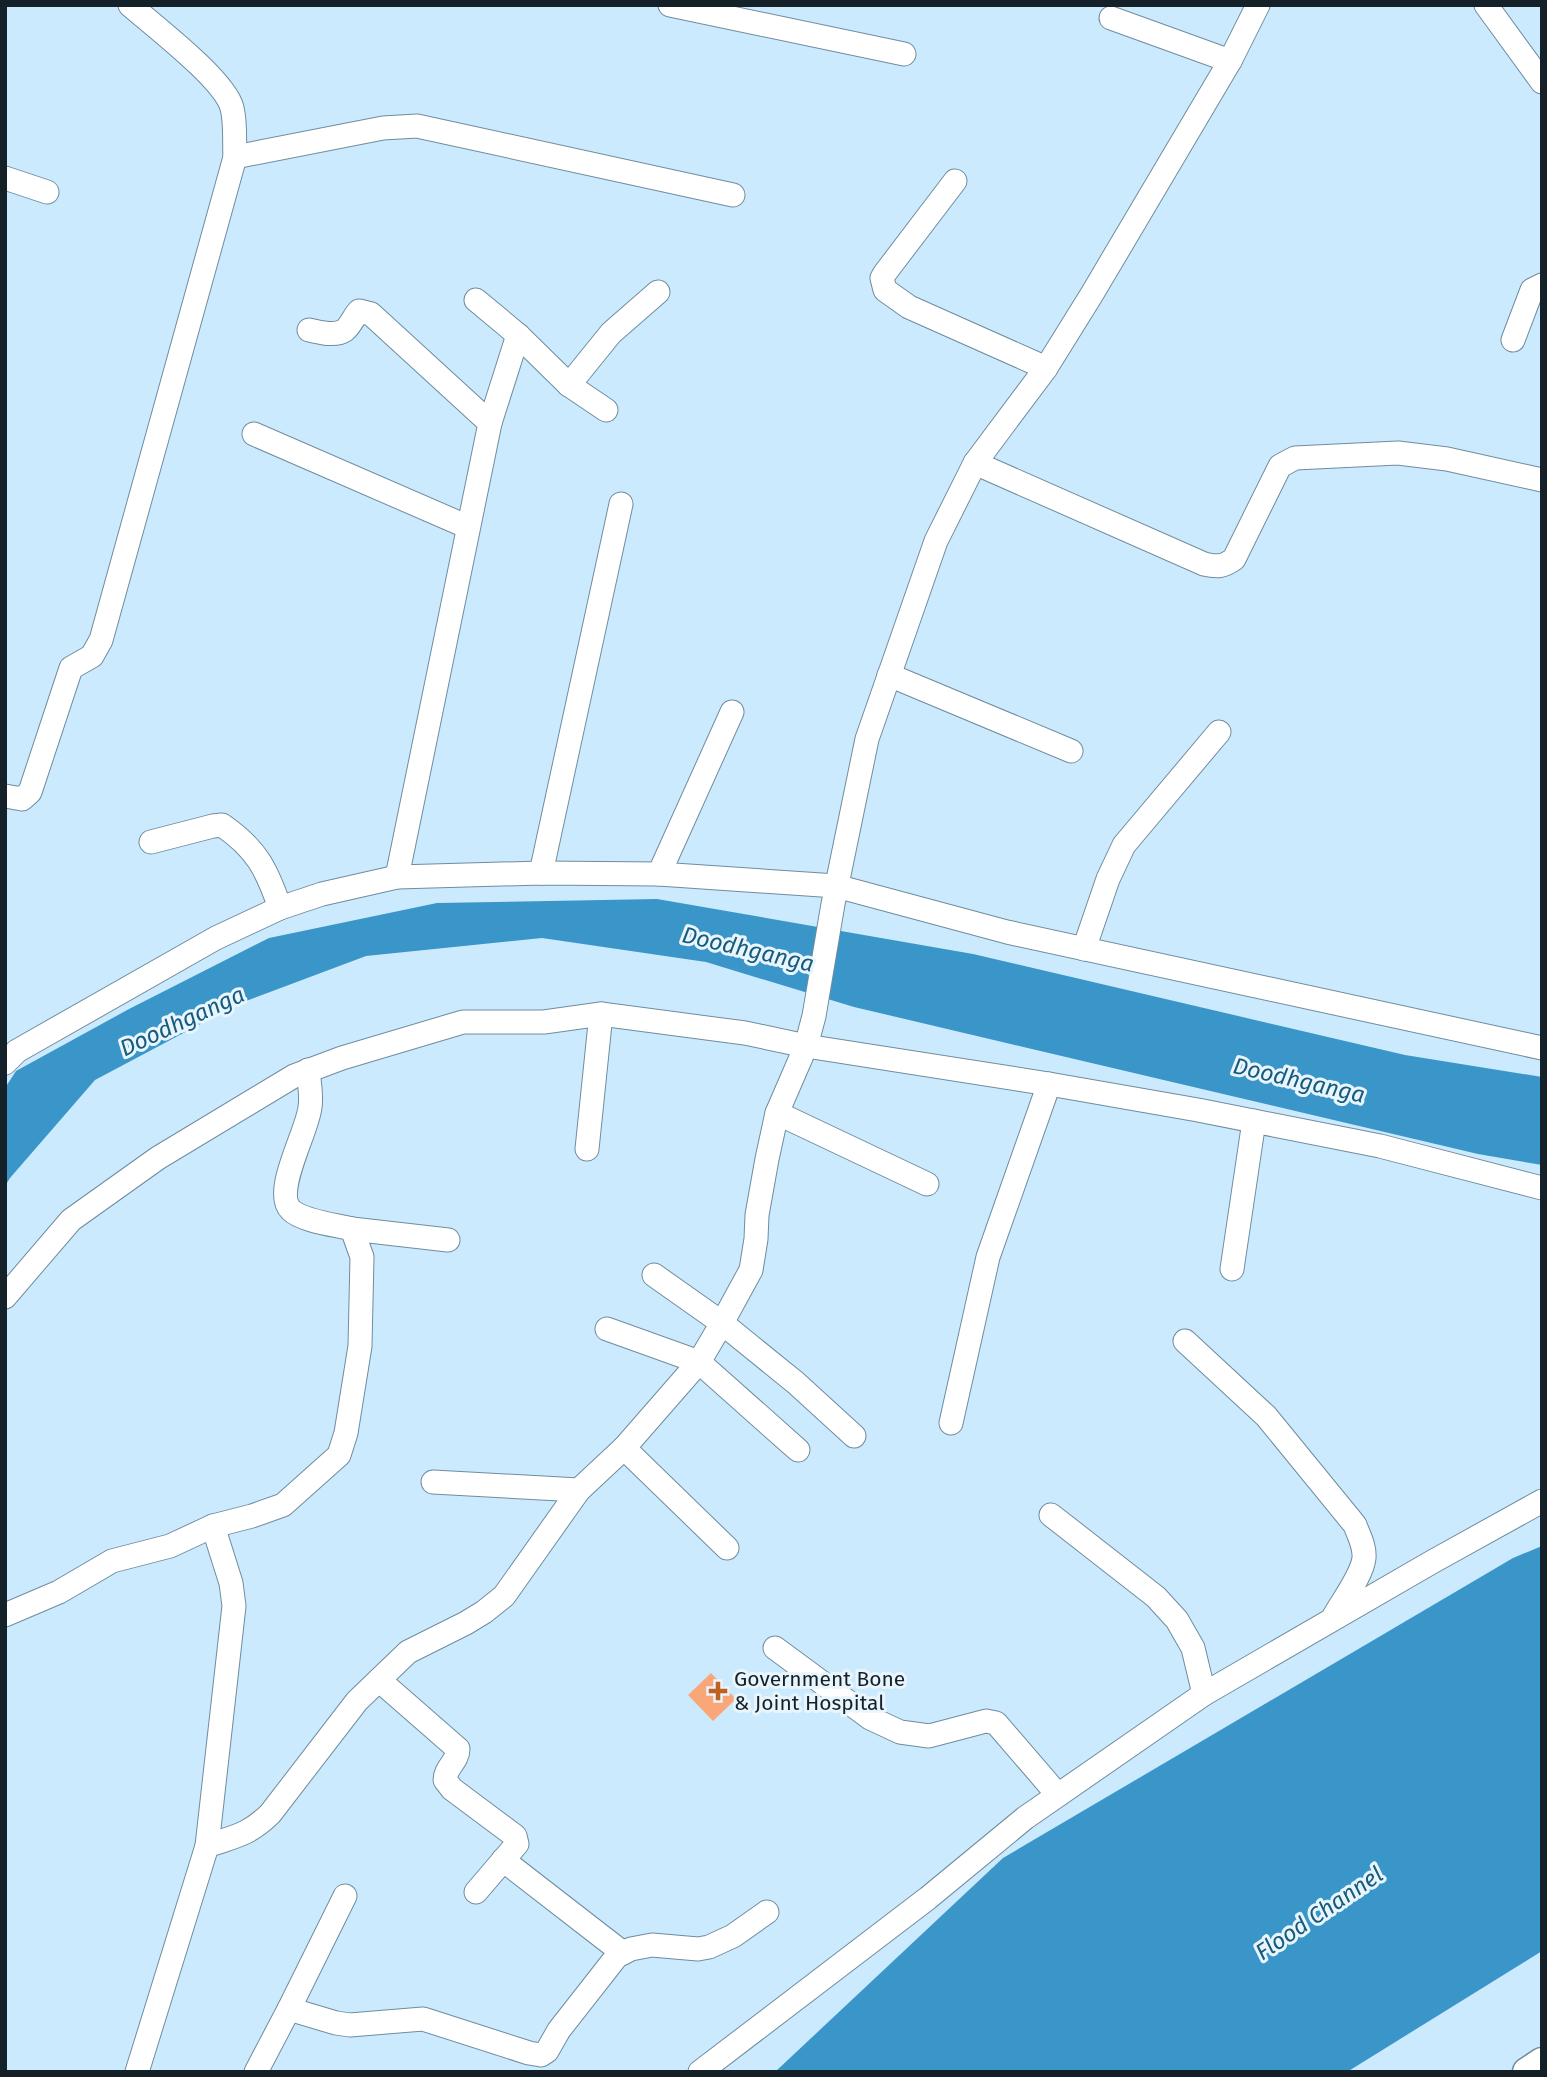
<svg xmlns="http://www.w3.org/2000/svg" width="1547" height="2077" viewBox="0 0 1547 2077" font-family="'Fira Sans',sans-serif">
<rect width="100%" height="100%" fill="#cceafe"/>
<g fill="#3a96c9">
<path d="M657,899l316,55 432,101 137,22v88l-64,-11 -624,-147 -148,-45 -164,-24 -176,18 -128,48 -143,76 -85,98 -5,8v-98l11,-17 113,-62 140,-71 168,-35z"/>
<path d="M1542,1546v405l-195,121h-572l228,-214 510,-300z"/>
</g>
<path fill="#f9a779" d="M711,1673l25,26 -23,22 -25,-26z"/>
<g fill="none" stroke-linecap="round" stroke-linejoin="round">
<g stroke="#708c9e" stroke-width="25">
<g id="minor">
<path d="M670,5l234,49"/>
<path d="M1486,5l56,77"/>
<path d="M1111,18l119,43"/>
<path d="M235,157l148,-29 34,-2 316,69"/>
<path d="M5,178l42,14"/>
<path d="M955,181l-70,92 -3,5 3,12 24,17 137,61"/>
<path d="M476,300l42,35 51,50 42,-52 47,-41"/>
<path d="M309,330c11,2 26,7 36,0 6,-5 9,-14 14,-19l12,3 119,109"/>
<path d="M1513,340l19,-50 10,-5"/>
<path d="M569,385l37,25"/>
<path d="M254,434l214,93"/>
<path d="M975,463l229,101c13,3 19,3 30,-5l46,-93 15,-8 103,-5 49,6 95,21"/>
<path d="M889,675l182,76"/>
<path d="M5,796l17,3 8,-7 41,-124 21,-12 9,-16 134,-483c-1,-15 1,-34 -3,-49 -7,-28 -78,-82 -102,-103"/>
<path d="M151,842l62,-16 9,-1c35,24 45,45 58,83"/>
<path d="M541,873l80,-369"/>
<path d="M659,874l73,-162"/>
<path d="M397,877l93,-454 28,-88"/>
<path d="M1084,949l24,-70 16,-34 95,-113"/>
<path d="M5,1063l12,-12 199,-113 64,-30 42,-14 75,-17 144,-4 118,1 177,12 171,46 535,116"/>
<path d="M777,1113l150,71"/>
<path d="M587,1149l14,-135"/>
<path d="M352,1229l96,11"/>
<path d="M1232,1269l22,-148"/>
<path d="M654,1275l68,48 74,60 58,53"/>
<path d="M5,1297l66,-77 87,-62 136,-82 48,-18 121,-36h81l57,-8 144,19 61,13 243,38 149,26 182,36 162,42"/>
<path d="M607,1329l92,33 99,88"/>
<path d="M1185,1341l81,75 89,109c4,11 10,21 9,33 -2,18 -22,43 -31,60"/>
<path d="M951,1423l37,-166 61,-173"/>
<path d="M624,1448l103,100"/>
<path d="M433,1482l146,8"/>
<path d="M1051,1515l105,82 21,23 16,28 11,46"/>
<path d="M5,1615l54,-23 53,-31 58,-15 43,-20 39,-10 31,-11 56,-50 7,-22 14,-87 2,-89 -10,-28c-16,-4 -50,-8 -61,-19 -19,-18 17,-79 19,-103 2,-11 -1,-25 -2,-37"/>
<path d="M775,1648l95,70 30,14 29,4 57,-15 10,2 62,72"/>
<path d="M379,1680l79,69c0,12 -13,19 -13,31l7,9 63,47 2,8 -41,48"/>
<path d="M207,1846l27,-240 -3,-23 -18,-57"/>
<path d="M503,1860l120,93"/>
<path d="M289,2009l56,-113"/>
<path d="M137,2072l70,-226c28,-10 40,-10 63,-32l87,-113 51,-49 58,-29 18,-11 20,-16 75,-106 45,-42 75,-86 23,-39 29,-53 5,-31 1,-24 10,-56 10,-46 29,-67 8,-30 19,-112 34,-165 69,-198 39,-78 71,-95 46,-74 138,-233 28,-56"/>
<path d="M256,2072l33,-63 47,14 14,2 73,-6 106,34 12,2 6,-4 12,-21 58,-74 14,-7 21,-4 46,4 11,-2 24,-11 34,-24"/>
<path d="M700,2072l228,-174 97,-80 179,-124 228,-132 110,-61"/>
</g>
</g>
<g stroke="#708c9e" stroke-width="31">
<path id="major" d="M1527,2072l15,-10"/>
</g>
<use href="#minor" stroke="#fff" stroke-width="23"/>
<use href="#major" stroke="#fff" stroke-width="28"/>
</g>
<path fill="#c1611f" stroke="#e8f5fd" stroke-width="2.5" d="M714.5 1680.5h7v7h7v7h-7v7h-7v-7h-7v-7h7z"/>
<g text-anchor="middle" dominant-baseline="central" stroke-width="6" stroke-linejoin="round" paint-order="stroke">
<g font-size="21" fill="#152128" stroke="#e8f5fd" text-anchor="start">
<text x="734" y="1679">Government Bone<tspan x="734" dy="24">&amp; Joint Hospital</tspan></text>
</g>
<g font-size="23" font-style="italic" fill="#165b7e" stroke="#e8f5fd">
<text transform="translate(748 949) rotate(13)">Doodhganga</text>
<text transform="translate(182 1021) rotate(-25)">Doodhganga</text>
<text transform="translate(1299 1080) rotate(13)">Doodhganga</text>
<text transform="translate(1319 1913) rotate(-34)">Flood Channel</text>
</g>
</g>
<rect width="1547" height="2077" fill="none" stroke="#152128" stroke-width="14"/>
</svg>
